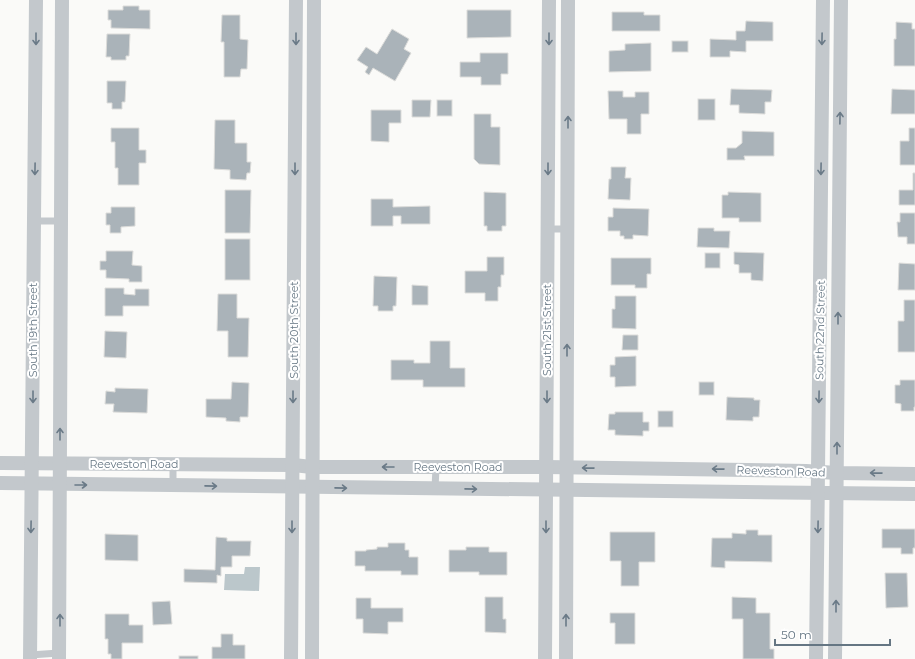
<svg xmlns="http://www.w3.org/2000/svg" width="915" height="659" viewBox="0 0 915 659" font-family="Montserrat,sans-serif">
<rect width="100%" height="100%" fill="#fafaf8"/>
<path fill="#bbc7cb" d="M245,567h15l-1,24 -35,-1 1,-16h19z"/>
<g fill="#aab3b9" stroke="#dcdcda">
<path d="M123,6h16v4h11v19l-39,-1v-8h-3v-10h15z"/>
<path d="M467,10h44v27l-44,1z"/>
<path d="M612,12h32v3h16v16h-48z"/>
<path d="M222,15h18v24l8,1 -1,29h-6l-1,8h-16v-35h-3z"/>
<path d="M746,21l27,1v19h-27v11l-16,-1v6h-20v-18l26,1v-9h9z"/>
<path d="M896,22l16,1v6h3v37h-21v-27h2z"/>
<path d="M392,29l17,10 -5,10 7,4 -16,28 -22,-13 -4,7 -4,-3 3,-5 -11,-7 9,-13 11,7z"/>
<path d="M107,34h23l-1,22h-3v4h-15v-3h-5z"/>
<rect x="672" y="41" width="16" height="11"/>
<path d="M651,43v28l-42,1v-21l16,-1v-6z"/>
<path d="M480,53h28v21h-7v11h-20v-8h-21v-15h20z"/>
<path d="M107,81h19l-1,21h-3v7h-10v-6h-5z"/>
<path d="M731,89l41,1 -1,12h-6v12l-26,-1v-8h-9z"/>
<path d="M892,89l23,1v24h-24z"/>
<path d="M608,91h15v6h12v-5h14v22h-8v20h-14v-15h-18z"/>
<rect x="698" y="99" width="17" height="21"/>
<path d="M412,100h19l-1,17h-18z"/>
<rect x="437" y="100" width="15" height="16"/>
<path d="M371,110h30v13h-12v19l-18,-1z"/>
<path d="M474,114h17v13h9v38l-21,-1 -5,-5z"/>
<path d="M215,120h20v23h12v19h4l-1,11h-3l-1,7 -16,-1v-9l-16,-1z"/>
<path d="M111,128h28v22h7v13h-7v22h-21v-17h-3v-26h-4z"/>
<path d="M909,128h6v37h-15v-24h9z"/>
<path d="M742,131l32,1v24h-30l1,4h-18v-12h9l6,-5z"/>
<path d="M611,167h15l-1,11h6l-1,22 -22,-1 1,-20h2z"/>
<path d="M913,173h2v32h-16v-15h14z"/>
<path d="M225,190h26l-1,43h-25z"/>
<path d="M484,192l22,1v33h-4v5h-15v-5h-3z"/>
<path d="M728,192l33,1v29h-22v-4h-17v-23h6z"/>
<path d="M371,199h22v8l37,-1v18h-29v-8h-8v10h-22z"/>
<path d="M111,207h24v19l-14,1v6h-11v-8h-4v-12h5z"/>
<path d="M613,208l36,1 -1,27 -15,-1v4h-9v-3h-4v-5h-12v-14h5z"/>
<path d="M900,213h15v31h-8v-7h-9l-1,-15h3z"/>
<path d="M698,228h16v3h16l-1,17 -32,-1z"/>
<rect x="225" y="239" width="25" height="41"/>
<path d="M106,251h27l-1,14 10,1v16h-13v-3l-23,-1v-8h-6v-9h6z"/>
<path d="M734,252l30,1 -1,28 -12,-1v-7h-12v-8l-5,-1z"/>
<rect x="705" y="253" width="15" height="15"/>
<path d="M487,257h17v18h-3v12h-3v14h-13v-8h-20v-22h22z"/>
<path d="M611,258h40v16h-4v14h-12v-3h-24z"/>
<path d="M899,263l16,1v26h-17z"/>
<path d="M374,276l23,1 -1,29h-3v5h-15v-5h-5z"/>
<path d="M412,285l16,1v19h-16z"/>
<path d="M105,288h19v6l11,1v-6h14v17h-26v10h-18z"/>
<path d="M218,294h19v24h12l-1,39h-20v-26h-11z"/>
<path d="M615,296h21v33l-24,-1v-19h3z"/>
<path d="M904,300h11v52h-17v-31h6z"/>
<path d="M105,331l22,1 -1,26 -22,-1z"/>
<path d="M623,335h15v15h-16z"/>
<path d="M430,341h20v27h15v19h-42v-7h-32v-20h23v3h16z"/>
<path d="M636,356v30l-21,1v-10h-5v-12h5v-8z"/>
<path d="M900,380h15v27h-1v4h-13v-7l-6,-1v-18h5z"/>
<path d="M232,382l17,1 -1,34h-8v5l-14,-1v-3l-20,-1v-18h25z"/>
<rect x="699" y="382" width="15" height="13"/>
<path d="M115,388l33,1 -1,24 -34,-1 1,-8h-9l1,-13 9,1z"/>
<path d="M727,397l27,1v2h6l-1,17h-6v4l-27,-1z"/>
<rect x="658" y="411" width="15" height="16"/>
<path d="M615,412h28v10h6v9h-6v5l-28,-1v-5h-7l1,-16h6z"/>
<path d="M882,529h33v19h-2v6h-12v-6h-19z"/>
<path d="M746,530h12v5h14v27l-47,-1v7l-14,-1 1,-29h20v-5l14,1z"/>
<path d="M610,532h45v30h-16v24h-18v-25h-11z"/>
<path d="M105,534l33,1v26l-33,-1z"/>
<path d="M216,537l11,1v3h24l-1,15h-18v11h-11v9l-4,-1v8l-33,-1v-13l31,1z"/>
<path d="M388,543h17v7h4v7h9v18h-17v-4h-36v-5h-10v-15h11v-1l11,-1v-2h11z"/>
<path d="M466,547h23v5h18v23h-28v-3h-30v-22h17z"/>
<path d="M885,573h22l1,34 -22,1z"/>
<path d="M485,597h18v22h3v14l-21,-1z"/>
<path d="M732,597l24,1v15h14v36h4v10h-31v-40h-11z"/>
<path d="M356,598h15v10h32v14h-15v12l-25,-1v-14h-7z"/>
<path d="M170,601l2,23 -19,1 -1,-23z"/>
<path d="M610,613h25v31h-20v-21h-5z"/>
<path d="M105,614h24v11h14v18h-21v16h-11v-5h-3v-15h-3z"/>
<path d="M221,634h12v11h12v14h-33v-12h9z"/>
<rect x="179" y="656" width="19" height="3"/>
</g>
<g fill="none" stroke-linecap="round" stroke-linejoin="round">
<g stroke="#c3c8cc" stroke-width="7">
<path d="M34,221h27"/>
<path d="M548,229h19"/>
<path d="M173,464v22"/>
<path d="M435,489l1,-22"/>
<path d="M30,655l29,-2"/>
</g>
<g stroke="#c3c8cc" stroke-width="14">
<path d="M0,463l293,2 19,2h234l260,4 31,2 78,1"/>
<path d="M0,483l915,11"/>
<path d="M30,659l6,-659"/>
<path d="M59,659l3,-659"/>
<path d="M291,659l5,-659"/>
<path d="M312,659l2,-659"/>
<path d="M545,659l4,-659"/>
<path d="M566,659l2,-659"/>
<path d="M816,659l7,-659"/>
<path d="M835,659l6,-659"/>
</g>
</g>
<defs><path id="oneway-shaft" d="M-6 0H5M1.5-3L5.5 0L1.5 3" fill="none" stroke-width="1.6" stroke-linecap="round" stroke-linejoin="round"/></defs>
<g stroke="#6a7a87">
<use href="#oneway-shaft" transform="translate(36 39) rotate(90)"/>
<use href="#oneway-shaft" transform="translate(296 39) rotate(90)"/>
<use href="#oneway-shaft" transform="translate(549 39) rotate(90)"/>
<use href="#oneway-shaft" transform="translate(822 39) rotate(91)"/>
<use href="#oneway-shaft" transform="translate(840 118) rotate(-89)"/>
<use href="#oneway-shaft" transform="translate(568 122) rotate(-90)"/>
<use href="#oneway-shaft" transform="translate(35 169) rotate(91)"/>
<use href="#oneway-shaft" transform="translate(295 169) rotate(90)"/>
<use href="#oneway-shaft" transform="translate(548 169) rotate(90)"/>
<use href="#oneway-shaft" transform="translate(821 169) rotate(91)"/>
<use href="#oneway-shaft" transform="translate(838 318) rotate(-90)"/>
<use href="#oneway-shaft" transform="translate(567 350) rotate(-90)"/>
<use href="#oneway-shaft" transform="translate(33 397) rotate(90)"/>
<use href="#oneway-shaft" transform="translate(293 397) rotate(90)"/>
<use href="#oneway-shaft" transform="translate(547 397) rotate(90)"/>
<use href="#oneway-shaft" transform="translate(819 397) rotate(91)"/>
<use href="#oneway-shaft" transform="translate(60 434) rotate(-90)"/>
<use href="#oneway-shaft" transform="translate(837 448) rotate(-90)"/>
<use href="#oneway-shaft" transform="translate(388 467) rotate(-180)"/>
<use href="#oneway-shaft" transform="translate(588 468) rotate(-179)"/>
<use href="#oneway-shaft" transform="translate(718 469) rotate(-179)"/>
<use href="#oneway-shaft" transform="translate(876 473) rotate(-179)"/>
<use href="#oneway-shaft" transform="translate(81 485)"/>
<use href="#oneway-shaft" transform="translate(211 486) rotate(1)"/>
<use href="#oneway-shaft" transform="translate(341 488) rotate(1)"/>
<use href="#oneway-shaft" transform="translate(471 489) rotate(1)"/>
<use href="#oneway-shaft" transform="translate(31 527) rotate(91)"/>
<use href="#oneway-shaft" transform="translate(292 527) rotate(90)"/>
<use href="#oneway-shaft" transform="translate(546 527) rotate(90)"/>
<use href="#oneway-shaft" transform="translate(818 527) rotate(91)"/>
<use href="#oneway-shaft" transform="translate(836 606) rotate(-90)"/>
<use href="#oneway-shaft" transform="translate(60 620) rotate(-90)"/>
<use href="#oneway-shaft" transform="translate(566 620) rotate(-90)"/>
</g>
<g text-anchor="middle" dominant-baseline="central" stroke-width="4" stroke-linejoin="round" paint-order="stroke">
<g font-size="11" fill="#657683" stroke="#fff">
<text transform="translate(33 330) rotate(-90)">South 19th Street</text>
<text transform="translate(294 330) rotate(-90)">South 20th Street</text>
<text transform="translate(547 330) rotate(-90)">South 21st Street</text>
<text transform="translate(820 330) rotate(-89)">South 22nd Street</text>
<text x="134" y="464">Reeveston Road</text>
<text x="458" y="467">Reeveston Road</text>
<text transform="translate(781 471) rotate(2)">Reeveston Road</text>
</g>
</g>
<path d="M775 639v6h115v-6" fill="none" stroke="#657683" stroke-width="2"/>
<text x="781" y="639" font-size="12" fill="#657683" stroke="#ffffff" stroke-width="3" paint-order="stroke">50 m</text>
</svg>
